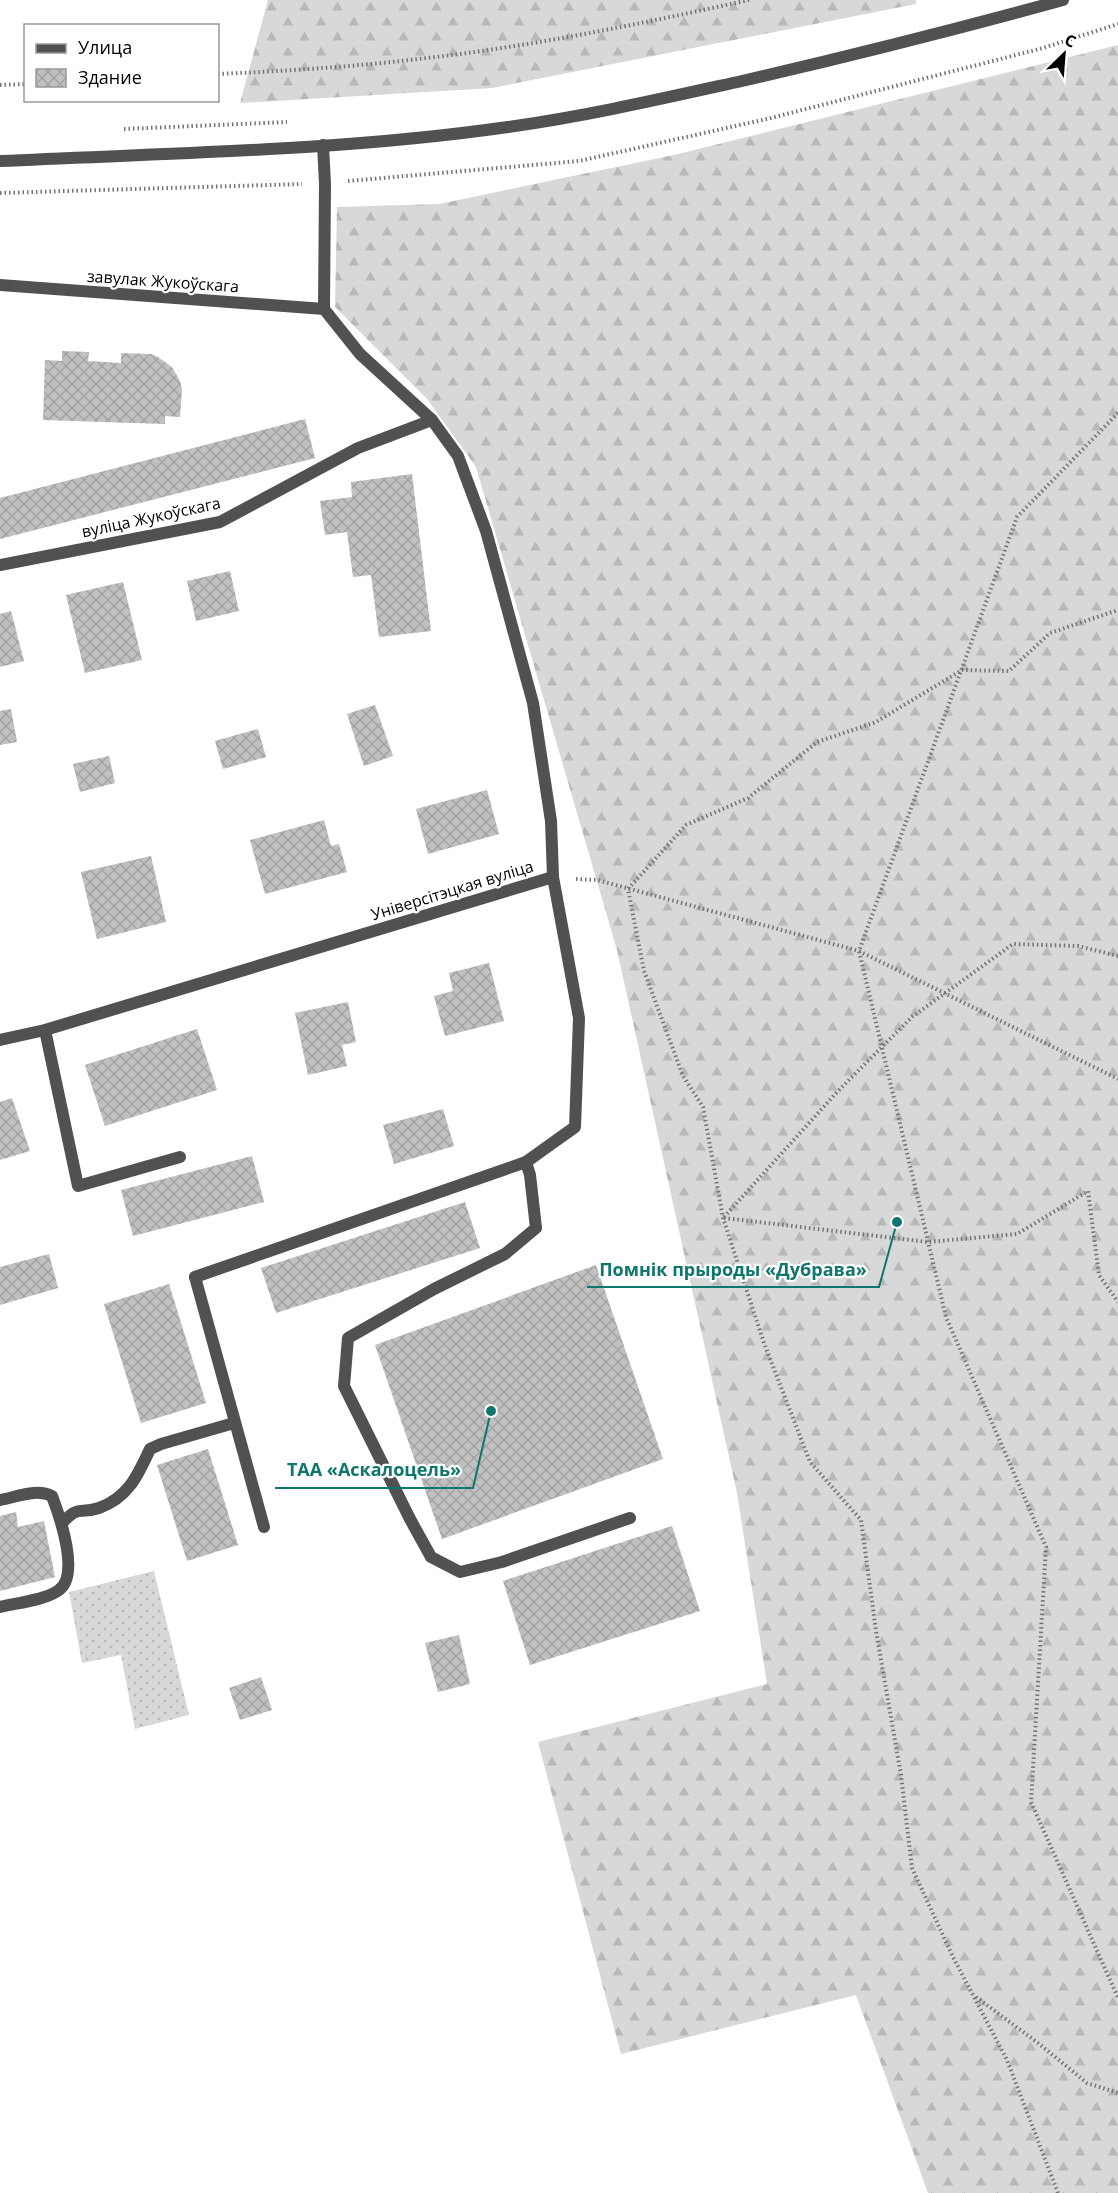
<svg xmlns="http://www.w3.org/2000/svg" width="1118" height="2193" viewBox="0 0 1118 2193" font-family="'Open Sans',sans-serif">
<defs>
<pattern id="forest-firs" width="22" height="20" patternUnits="userSpaceOnUse" patternTransform="scale(1.5)"><rect width="22" height="20" fill="#d8d8d8"/><path d="M5 1l3.5 6h-7zM16 11l3.5 6h-7z" fill="#b8b8b8"/></pattern>
<pattern id="garden-dots" width="8" height="8" patternUnits="userSpaceOnUse" patternTransform="scale(1.5)"><rect width="8" height="8" fill="#d8d8d8"/><path d="M2 2h.1M6 6h.1" fill="none" stroke="#b8b8b8" stroke-width="1.8" stroke-linecap="round"/></pattern>
<pattern id="building-cross-hatch" width="8" height="8" patternUnits="userSpaceOnUse" patternTransform="scale(1.5)"><rect width="8" height="8" fill="#c0c0c0"/><path d="M0 0l8 8M0 8l8-8" fill="none" stroke="#a3a3a3"/></pattern>
</defs>
<rect width="100%" height="100%" fill="#fff"/>
<g fill="url(#forest-firs)">
<path d="M268,0h648v4l-424,84 -252,15z"/>
<path d="M1118,45v2148h-190l-72,-198 -235,59 -83,-312 229,-58 -30,-191 -120,-543 -141,-483 -49,-68 -92,-92 2,-100 102,-3 235,-49z"/>
</g>
<path fill="url(#garden-dots)" d="M154,1571l35,144 -54,14 -14,-74 -39,8 -13,-71z"/>
<g fill="url(#building-cross-hatch)">
<path d="M62,351l27,1 -1,9 33,2v-10l30,1 7,3 14,10 8,14 2,8 -2,28 -15,-1v8l-122,-4 2,-60 17,1z"/>
<path d="M305,419l10,39 -315,81v-41z"/>
<path d="M412,474l19,157 -52,6 -8,-62 -18,2 -6,-45 -22,3 -5,-34 32,-4 -1,-15z"/>
<path d="M230,571l9,40 -43,10 -9,-40z"/>
<path d="M123,582l19,78 -57,13 -19,-78z"/>
<path d="M11,611l13,50 -24,6v-53z"/>
<path d="M375,705l18,51 -29,10 -17,-52z"/>
<path d="M11,709l6,33 -17,3v-34z"/>
<path d="M258,729l8,28 -43,12 -8,-28z"/>
<path d="M109,756l6,27 -35,9 -7,-28z"/>
<path d="M487,790l12,44 -71,20 -12,-45z"/>
<path d="M324,820l7,26 8,-2 8,28 -82,22 -15,-54z"/>
<path d="M151,856l15,66 -69,17 -16,-67z"/>
<path d="M489,963l15,58 -59,15 -11,-40 19,-5 -4,-18z"/>
<path d="M348,1002l8,40 -14,3 5,21 -39,9 -13,-62z"/>
<path d="M197,1029l20,61 -112,36 -20,-61z"/>
<path d="M12,1098l18,53 -30,9v-58z"/>
<path d="M443,1109l11,37 -60,18 -11,-39z"/>
<path d="M252,1156l12,46 -131,34 -12,-46z"/>
<path d="M465,1202l15,46 -204,65 -15,-45z"/>
<path d="M49,1254l9,34 -58,17v-38z"/>
<path d="M596,1265l67,194 -221,80 -67,-194z"/>
<path d="M169,1284l37,119 -65,20 -37,-119z"/>
<path d="M208,1449l30,96 -51,16 -30,-96z"/>
<path d="M16,1512l2,15 26,-6 11,56 -55,14v-75z"/>
<path d="M672,1526l28,85 -170,54 -27,-84z"/>
<path d="M459,1635l11,49 -32,8 -13,-49z"/>
<path d="M261,1677l11,33 -32,10 -11,-32z"/>
</g>
<g fill="none" stroke-linecap="round" stroke-linejoin="round">
<g stroke="#737373" stroke-width="4" stroke-dasharray="1.5 3" stroke-linecap="butt">
<path d="M218,74c66,-3 133,-7 200,-15 111,-12 222,-35 331,-59"/>
<path d="M0,85l26,-1"/>
<path d="M124,129l163,-7"/>
<path d="M348,181l231,-20 192,-43 272,-70 75,-24"/>
<path d="M0,193l302,-9"/>
<path d="M1118,413l-101,104 -158,434 87,366 100,230 -15,255 87,196"/>
<path d="M576,879l21,1 262,71 259,128"/>
<path d="M724,1217l114,-126 74,-74 101,-73 65,2 40,10"/>
<path d="M724,1218l204,24 89,-8 71,-43 11,84 19,27"/>
<path d="M976,1997l62,46 49,40 31,10"/>
<path d="M1058,2193l-51,-133 -55,-105 -40,-87 -11,-93 -25,-144 -15,-111 -51,-58 -46,-119 -41,-125 -20,-111 -20,-31 -39,-105 -16,-82 58,-64 62,-27 69,-56 59,-20 86,-52 47,1 41,-38 68,-23"/>
</g>
<g stroke="#515151" stroke-width="12">
<path d="M45,1030l33,156 102,-29"/>
<path d="M526,1162l4,13 6,53 -31,26 -71,35 -86,49 -4,48 66,133 21,38 29,15 42,-10 128,-44"/>
<path d="M195,1277l69,250"/>
<path d="M0,1500c17,-3 37,-12 52,-4 8,21 28,79 7,94 -13,10 -43,13 -59,17"/>
<path d="M62,1523c18,-19 16,-8 37,-15 29,-10 39,-33 51,-59l11,-5 73,-21"/>
</g>
<g stroke="#515151" stroke-width="12">
<path d="M0,161c169,-8 340,-10 508,-34 79,-11 157,-29 234,-46 108,-25 215,-52 321,-81"/>
<path d="M0,285l324,24"/>
<path d="M0,565l220,-43 138,-74 74,-28"/>
<path d="M0,1040l45,-10 508,-153"/>
<path d="M195,1277l331,-115 49,-35 4,-109 -26,-141 -2,-56 -18,-118 -47,-172 -28,-75 -26,-36 -72,-66 -36,-45 1,-125 -2,-39"/>
</g>
</g>
<g text-anchor="middle" dominant-baseline="central" stroke-width="4.5" stroke-linejoin="round" paint-order="stroke">
<g font-size="16" fill="#000" stroke="#fff">
<text transform="translate(163 281) rotate(4)">завулак Жукоўскага</text>
<text transform="translate(151 517) rotate(-12)">вуліца Жукоўскага</text>
<text transform="translate(452 890) rotate(-17)">Універсітэцкая вуліца</text>
</g>
</g>
<path fill="none" stroke="#0f766e" stroke-width="2" d="M897 1222L879 1287H587M491 1411L473 1488H275"/>
<g fill="#0f766e" stroke="#fff" stroke-width="2">
<circle cx="897" cy="1222" r="6"/>
<circle cx="491" cy="1411" r="6"/>
</g>
<g font-size="18" text-anchor="middle" font-weight="bold" fill="#0f766e" stroke="#fff" stroke-width="4.5" stroke-linejoin="round" paint-order="stroke">
<text x="733" y="1276">Помнік прыроды «Дубрава»</text>
<text x="374" y="1476">ТАА «Аскалоцель»</text>
</g>
<rect x="24" y="24" width="195" height="78" fill="#ffffff" stroke="#999999" stroke-width="1.5"/>
<rect x="36" y="44" width="30" height="9" fill="#515151" stroke="#999999" stroke-width="1.5"/>
<text x="78" y="54" font-size="18" fill="#000000">Улица</text>
<rect x="36" y="69" width="30" height="18" fill="url(#building-cross-hatch)" stroke="#999999" stroke-width="1.5"/>
<text x="78" y="84" font-size="18" fill="#000000">Здание</text>
<g transform="translate(1064 54) rotate(25)" stroke="#ffffff" stroke-width="4.5" paint-order="stroke">
<path d="M0-4.5L10 22L0 15L-10 22Z" fill="#000000"/>
<text y="-9" font-size="16" font-weight="bold" text-anchor="middle" fill="#000000">С</text>
</g>
</svg>
